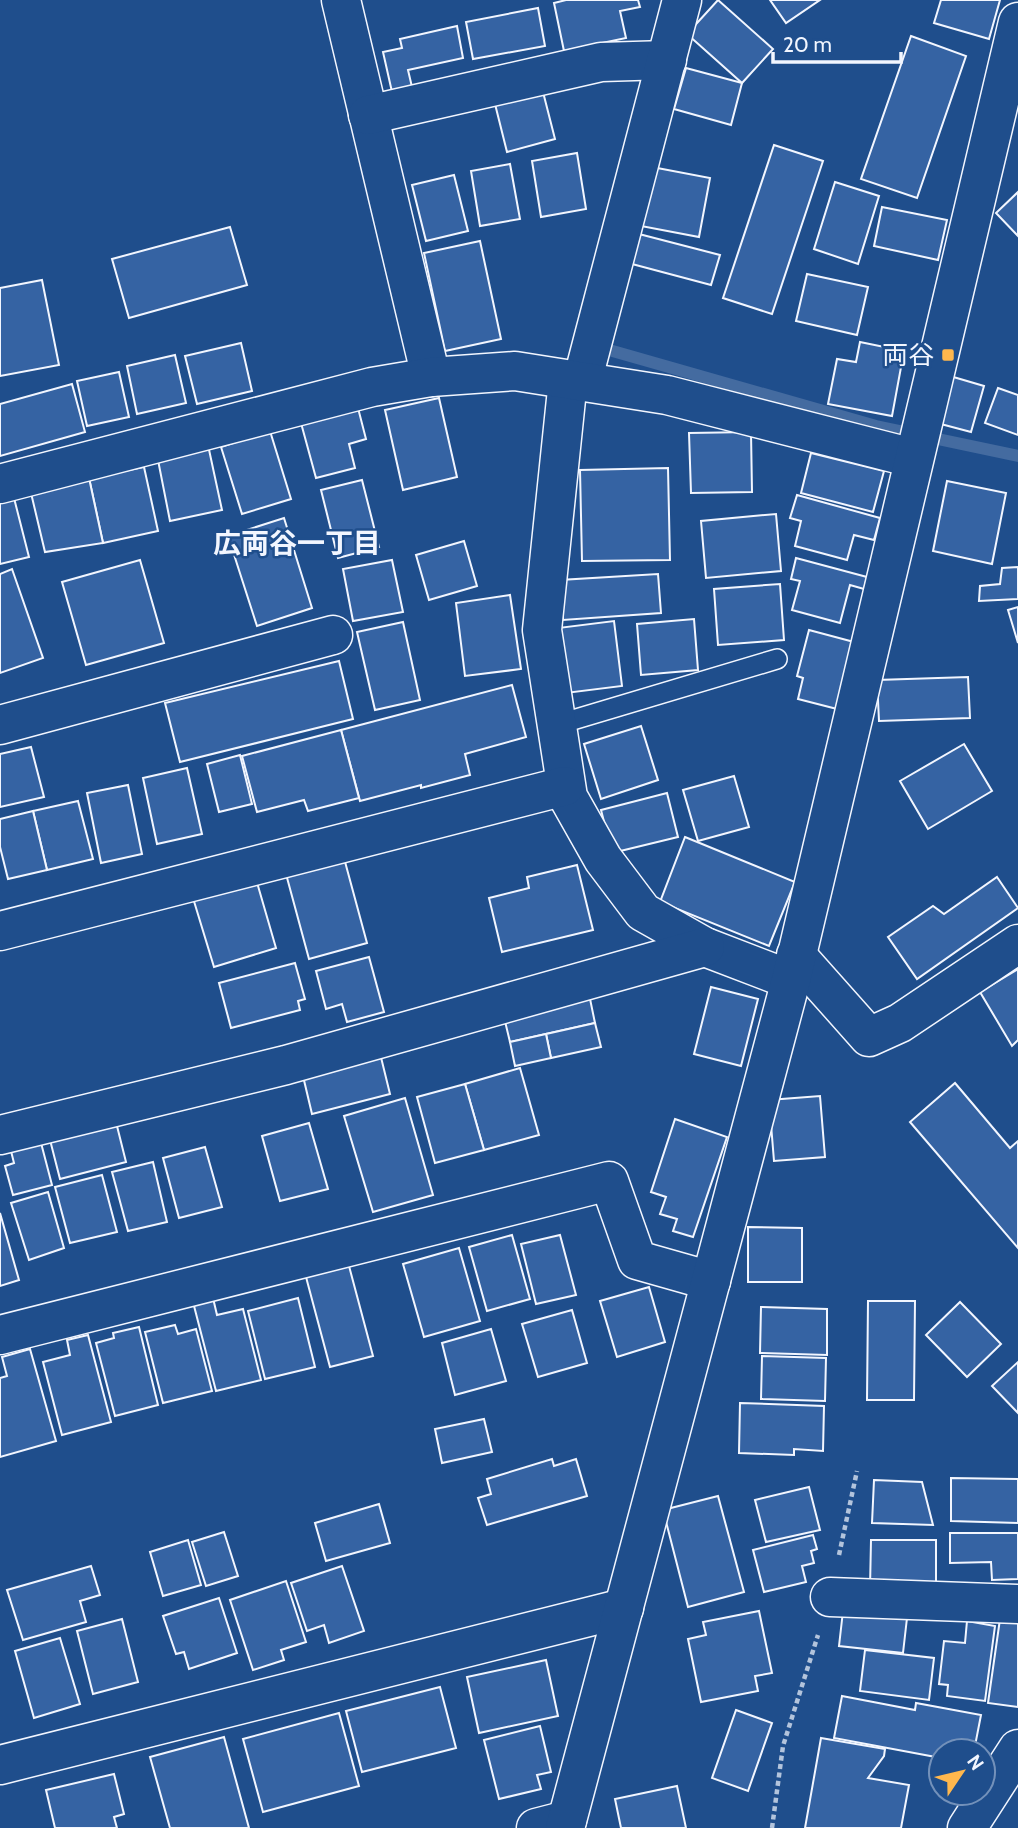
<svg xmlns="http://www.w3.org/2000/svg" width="1018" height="1828" viewBox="0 0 1018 1828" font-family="Cabin,'Noto Sans JP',sans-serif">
<rect width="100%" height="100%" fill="#1f4e8c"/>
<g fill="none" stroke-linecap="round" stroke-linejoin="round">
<path stroke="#446ba0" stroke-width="12" d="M595,346l281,80 142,30"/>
</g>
<g fill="#3563a3" stroke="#f2f6ff" stroke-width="2">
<path d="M566,0h72l2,7 -20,4 6,27 -62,13 -10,-48z"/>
<path d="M718,0l55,49 -31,34 -55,-49z"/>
<path d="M770,0h50l-34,23z"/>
<path d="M941,0h59l-11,39 -55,-16z"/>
<path d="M538,8l7,38 -72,13 -7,-37z"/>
<path d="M457,26l6,32 -55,12 4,17 -20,5 -9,-40 19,-4 -2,-9z"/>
<path d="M911,36l55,20 -49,142 -56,-19z"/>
<path d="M686,68l56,15 -11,42 -57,-16z"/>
<path d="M542,88l13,51 -48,13 -13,-52z"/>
<path d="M774,145l49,16 -51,153 -49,-16z"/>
<path d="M577,153l9,56 -45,8 -9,-56z"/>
<path d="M510,164l10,55 -40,7 -9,-55z"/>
<path d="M652,167l58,11 -11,59 -58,-11z"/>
<path d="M454,175l14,56 -42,10 -14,-56z"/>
<path d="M835,182l44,14 -21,68 -44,-15z"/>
<path d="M1018,192v44l-22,-23z"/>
<path d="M882,207l65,13 -9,40 -64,-14z"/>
<path d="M230,227l17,58 -118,33 -17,-59z"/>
<path d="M639,234l81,21 -9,30 -79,-21z"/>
<path d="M480,241l21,98 -56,12 -21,-98z"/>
<path d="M807,274l61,13 -11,48 -61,-14z"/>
<path d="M42,280l17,85 -59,11v-88z"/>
<path d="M860,342l44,9 -12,65 -64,-12 9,-45 19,3z"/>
<path d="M241,343l11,48 -55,13 -12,-48z"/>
<path d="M175,355l11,48 -49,11 -10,-48z"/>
<path d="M119,372l10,45 -42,9 -10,-45z"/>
<path d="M950,376l34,10 -13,46 -34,-9z"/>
<path d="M72,384l13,48 -85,24v-52z"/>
<path d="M998,388l20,7v40l-33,-12z"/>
<path d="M439,398l18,79 -54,13 -18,-80z"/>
<path d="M358,408l8,31 -17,5 6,24 -39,10 -15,-55z"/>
<path d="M270,431l21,68 -49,15 -21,-67z"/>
<path d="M751,432l1,60 -61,1 -2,-60z"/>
<path d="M208,445l14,65 -52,11 -13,-66z"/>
<path d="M811,453l73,18 -11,41 -72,-19z"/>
<path d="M144,467l14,64 -55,12 -14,-65z"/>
<path d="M668,468l2,92 -88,1 -2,-91z"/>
<path d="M89,478l14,65 -58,9 -14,-59z"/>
<path d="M362,480l17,67 -41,11 -17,-68z"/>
<path d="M947,481l59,12 -14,71 -59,-13z"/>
<path d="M797,495l83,23 -6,22 -20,-5 -7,25 -52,-14 6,-25 -11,-3z"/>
<path d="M14,498l15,59 -29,7v-63z"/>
<path d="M776,514l5,57 -75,7 -5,-57z"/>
<path d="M284,518l28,90 -55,18 -29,-90z"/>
<path d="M464,541l13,45 -48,14 -13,-45z"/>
<path d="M796,558l71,19 -3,12 -14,-4 -10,38 -48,-13 8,-29 -9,-2z"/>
<path d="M140,560l24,83 -78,22 -24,-83z"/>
<path d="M392,560l11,52 -50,9 -10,-52z"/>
<path d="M1018,567v32l-39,2 1,-15 20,-2 2,-16z"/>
<path d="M12,569l31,89 -43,15v-99z"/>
<path d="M658,574l3,39 -98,7 -3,-40z"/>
<path d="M780,584l4,56 -66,5 -4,-56z"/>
<path d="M510,595l11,74 -56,7 -9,-73z"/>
<path d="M1018,607v36l-10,-33z"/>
<path d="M694,619l4,51 -57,5 -4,-51z"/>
<path d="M614,621l8,65 -56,7 -8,-65z"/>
<path d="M403,622l17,78 -45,10 -18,-78z"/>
<path d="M809,630l45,12 -17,67 -39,-10 5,-21 -6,-2z"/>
<path d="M339,661l14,58 -173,43 -15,-59z"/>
<path d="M968,677l2,41 -91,3 -2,-41z"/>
<path d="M512,685l14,52 -61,17 5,21 -49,13v-3l-61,16 -19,-71z"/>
<path d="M641,726l17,54 -57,19 -17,-55z"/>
<path d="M341,730l18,68 -51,13 -4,-11 -47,12 -15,-56z"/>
<path d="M964,744l28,47 -64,38 -28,-48z"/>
<path d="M31,747l13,50 -44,10v-53z"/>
<path d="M240,755l12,49 -33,8 -12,-48z"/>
<path d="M187,768l15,66 -45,10 -14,-66z"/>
<path d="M734,776l15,51 -51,14 -15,-51z"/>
<path d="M128,785l14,69 -41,9 -14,-70z"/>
<path d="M667,793l11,44 -66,16 -11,-43z"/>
<path d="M78,801l15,58 -46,11 -14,-59z"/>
<path d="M33,811l14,59 -39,9 -8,-32v-28z"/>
<path d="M685,837l110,45 -26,64 -109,-44z"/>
<path d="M344,858l23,85 -58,16 -23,-85z"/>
<path d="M577,865l16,65 -91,22 -13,-54 40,-10 -2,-11z"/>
<path d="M997,877l21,31 -101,71 -29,-42 45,-31 11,8z"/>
<path d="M256,879l20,69 -62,19 -21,-69z"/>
<path d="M369,957l15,55 -37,10 -5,-18 -16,5 -10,-38z"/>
<path d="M295,963l10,36 -7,2 2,9 -69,18 -12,-45z"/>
<path d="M1018,969v71l-6,6 -32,-54z"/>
<path d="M711,987l47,12 -17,67 -47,-12z"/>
<path d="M589,994l6,29 -85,19 -7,-29z"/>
<path d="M595,1023l6,24 -50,11 -5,-24z"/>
<path d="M546,1034l5,24 -36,8 -5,-24z"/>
<path d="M378,1045l12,49 -78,20 -9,-38z"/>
<path d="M520,1068l19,67 -55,15 -19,-66z"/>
<path d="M955,1083l55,65 8,-7v107l-108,-126z"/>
<path d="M465,1084l19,66 -49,13 -18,-66z"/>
<path d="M820,1096l5,61 -51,4 -5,-61z"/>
<path d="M405,1098l28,97 -60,17 -29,-96z"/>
<path d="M115,1118l11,44 -66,17 -11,-43z"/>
<path d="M675,1119l52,18 -34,100 -20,-6 4,-12 -17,-5 6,-17 -15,-5z"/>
<path d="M309,1123l19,66 -48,12 -18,-65z"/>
<path d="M40,1139l12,46 -39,10 -8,-29 9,-3 -4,-16z"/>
<path d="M205,1147l17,60 -43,11 -16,-60z"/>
<path d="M153,1162l14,60 -39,9 -16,-59z"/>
<path d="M102,1175l15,57 -47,11 -15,-56z"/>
<path d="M48,1192l16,56 -35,12 -18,-57z"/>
<path d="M0,1213l19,67 -19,6z"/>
<path d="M748,1227l54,1v54h-54z"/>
<path d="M512,1235l18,64 -43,12 -18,-64z"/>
<path d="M560,1235l16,60 -40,9 -15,-60z"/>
<path d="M459,1248l21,73 -56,16 -21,-73z"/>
<path d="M349,1266l24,90 -43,11 -24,-90z"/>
<path d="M649,1287l16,55 -48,15 -17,-56z"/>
<path d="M213,1298l4,17 26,-6 18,71 -45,11 -23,-89z"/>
<path d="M298,1298l17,69 -50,12 -17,-68z"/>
<path d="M868,1301h47l-1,99h-47z"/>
<path d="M960,1302l41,42 -34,33 -41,-42z"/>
<path d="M761,1307l66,2v46l-67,-2z"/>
<path d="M572,1310l15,53 -49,14 -16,-53z"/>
<path d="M175,1325l3,9 18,-5 16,62 -49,12 -18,-71z"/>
<path d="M139,1327l19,78 -43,11 -19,-73 18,-5 -1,-5z"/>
<path d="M491,1329l15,52 -51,14 -13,-52z"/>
<path d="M88,1335l23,87 -49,13 -19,-73 27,-7 -3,-15z"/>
<path d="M30,1349l26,92 -56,16v-79l7,-2 -5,-19z"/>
<path d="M762,1356l64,2 -1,43 -64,-2z"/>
<path d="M1018,1362v51l-26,-27z"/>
<path d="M740,1403l84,3 -1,45 -29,-2v6l-55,-2z"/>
<path d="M484,1419l8,33 -50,11 -7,-34z"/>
<path d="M552,1459l2,7 22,-7 11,37 -100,29 -9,-27 13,-4 -4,-15z"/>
<path d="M951,1478l67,1v44l-67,-2z"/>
<path d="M874,1480l48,2 11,43 -61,-2z"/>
<path d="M809,1487l11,43 -54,12 -11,-42z"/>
<path d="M718,1496l26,96 -56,15 -25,-97z"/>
<path d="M379,1504l11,39 -64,18 -11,-38z"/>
<path d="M224,1532l14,44 -32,10 -14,-44z"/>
<path d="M950,1533h68v46l-26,1 -1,-18 -41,1z"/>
<path d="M813,1535l4,14 -6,2 3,12 -12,3 4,16 -42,10 -11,-42z"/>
<path d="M188,1540l13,45 -38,11 -13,-44z"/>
<path d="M871,1540h65v48h-66z"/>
<path d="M91,1566l9,29 -20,6 6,21 -63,18 -16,-50z"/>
<path d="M342,1566l22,65 -35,12 -5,-18 -17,6 -16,-48z"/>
<path d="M286,1581l20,61 -25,8 3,10 -31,10 -23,-70z"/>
<path d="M219,1598l18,55 -48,16 -5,-17 -8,2 -13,-38z"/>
<path d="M759,1611l13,62 -17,3 3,15 -57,11 -13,-63 18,-4 -3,-13z"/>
<path d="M843,1611l64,7 -4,35 -64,-7z"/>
<path d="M122,1619l16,63 -45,12 -16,-63z"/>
<path d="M1000,1619l18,3v85l-30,-4z"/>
<path d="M967,1621l28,5 -10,75 -38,-5 1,-11 -9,-1 5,-43 21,2z"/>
<path d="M60,1638l20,66 -46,14 -19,-67z"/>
<path d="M865,1650l69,8 -5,42 -69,-9z"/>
<path d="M546,1660l12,56 -79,17 -12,-56z"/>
<path d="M440,1687l16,61 -94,24 -16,-61z"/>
<path d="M842,1696l73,14 1,-7 65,12 -7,36h-33v7l-107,-20z"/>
<path d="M736,1710l36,13 -24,68 -36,-13z"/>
<path d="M339,1713l20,73 -96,26 -20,-73z"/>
<path d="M540,1726l11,46 -14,3 4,14 -42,10 -15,-59z"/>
<path d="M224,1737l25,91h-79l-20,-71z"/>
<path d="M821,1738l64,11 -1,7 -16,22 41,7 -8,43h-96z"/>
<path d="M114,1774l10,40 -10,3 3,11h-62l-9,-38z"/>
<path d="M677,1786l9,42h-65l-6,-29z"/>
</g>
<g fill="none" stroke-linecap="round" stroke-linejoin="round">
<g stroke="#f2f6ff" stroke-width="22">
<path id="lane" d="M556,725l221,-66"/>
</g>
<g stroke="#f2f6ff" stroke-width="41">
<g id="street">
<path d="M341,0l90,377"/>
<path d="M368,115l233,-53 66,-2"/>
<path d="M568,380l-26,250 26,167 35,62 40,53 62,35 86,33"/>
<path d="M582,382l100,-382"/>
<path d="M0,484l372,-97 59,-10 84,-6 152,24 246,63"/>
<path d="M0,725l333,-90"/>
<path d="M0,931l565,-145"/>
<path d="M796,955l73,82 31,-14 118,-79"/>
<path d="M0,1135l286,-70 419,-118"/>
<path d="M0,1335l609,-154 28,79 74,21"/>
<path d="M830,1597l188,7"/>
<path d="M0,1765l624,-157"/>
<path d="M536,1828l31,-8"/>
<path d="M967,1828l51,-79"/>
</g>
</g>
<g stroke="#f2f6ff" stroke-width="41">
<path id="secondary" d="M565,1828l226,-848 227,-958"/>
</g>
<g stroke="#b3c4dc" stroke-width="4.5" stroke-dasharray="5 3.5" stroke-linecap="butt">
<path d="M839,1555l18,-84"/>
<path d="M772,1828l11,-82 35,-111"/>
</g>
<use href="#lane" stroke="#1f4e8c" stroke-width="19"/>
<use href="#street" stroke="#1f4e8c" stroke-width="38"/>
<use href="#secondary" stroke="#1f4e8c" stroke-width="38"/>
</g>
<rect fill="#ffb74d" stroke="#1f4e8c" stroke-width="2.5" x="941" y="348" width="14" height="14" rx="3.5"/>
<g text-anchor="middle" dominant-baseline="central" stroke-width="5" stroke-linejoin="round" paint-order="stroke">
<g font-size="26" fill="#f2f6ff" stroke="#1f4e8c" text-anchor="end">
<text x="934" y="355">両谷</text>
</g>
<g font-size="28" font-weight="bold" fill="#f2f6ff" stroke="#1f4e8c">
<text x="297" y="543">広両谷一丁目</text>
</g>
</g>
<g transform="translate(962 1772) rotate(55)"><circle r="33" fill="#1f4e8c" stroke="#7391ba" stroke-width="2"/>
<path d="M0-5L12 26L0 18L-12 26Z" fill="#ffb74d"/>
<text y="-10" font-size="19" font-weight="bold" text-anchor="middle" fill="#f2f6ff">N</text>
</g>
<path d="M773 52v10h128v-10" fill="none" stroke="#f2f6ff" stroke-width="3.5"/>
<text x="783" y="52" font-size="21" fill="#f2f6ff" stroke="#1f4e8c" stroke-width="5" paint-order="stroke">20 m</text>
</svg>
